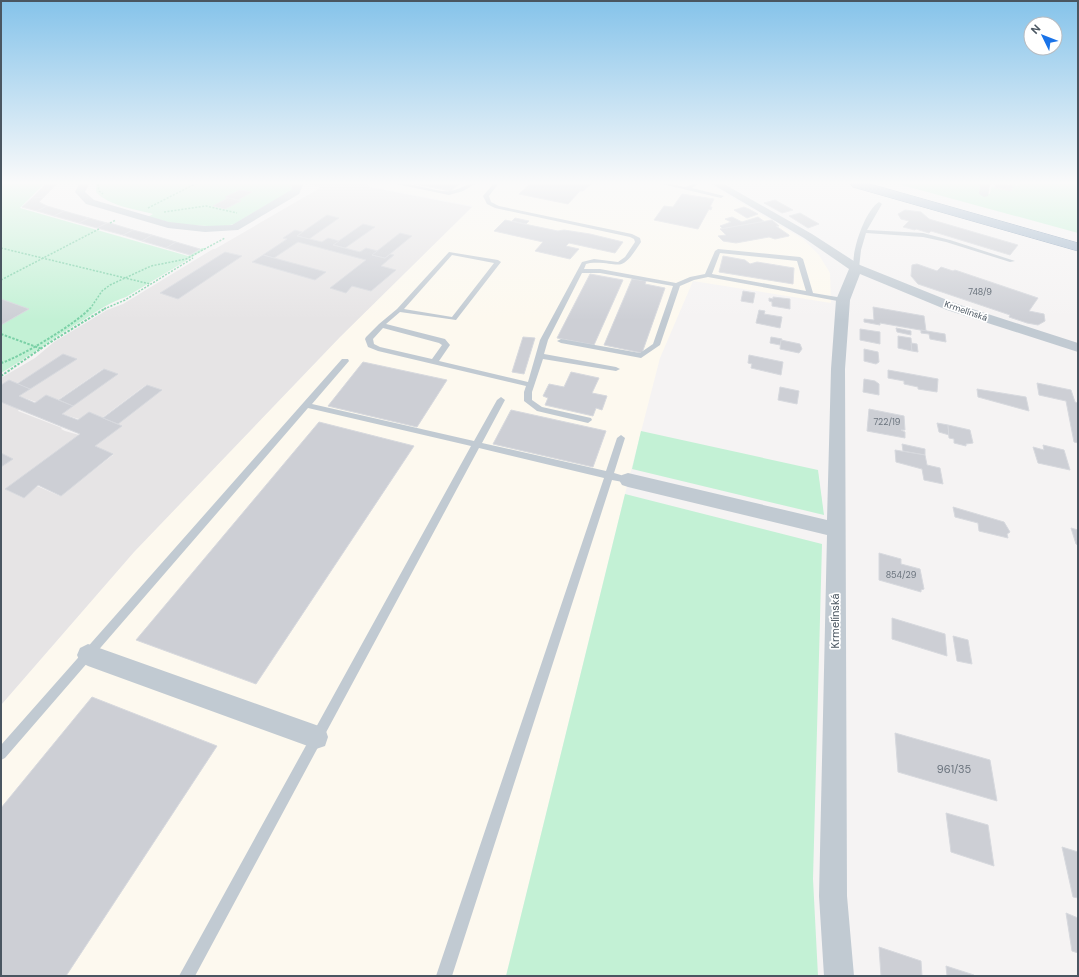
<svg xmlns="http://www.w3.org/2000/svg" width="1079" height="977" viewBox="0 0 1079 977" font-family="'DM Sans',sans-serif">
<rect width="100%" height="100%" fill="#f5f3f3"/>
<path fill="#fdf9ef" d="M371,184h338l94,55 16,16 11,18 1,30 -138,-22 -33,77 -35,136 -119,482h-505v-271l133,-153 206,-215 133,-131 -105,-20z"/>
<path fill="#e6e4e5" d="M309,184h60l-2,1 3,1 -1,1 103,20 -132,130 -206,215 -133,153v-238l11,-8 -11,-6v-51l18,7 -1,2 44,17 -1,1 4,2 14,4 -74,54 18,9 14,-12 23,10 53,-41 -18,-9 26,-20 -4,-2 44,-33 -15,-6 -44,33 -23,1 -17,-5 55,-40 -14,-5 -45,31 -12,-5 -10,7 -17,-6 56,-36 -17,-2 -42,26 -8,-3 -7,4v-7l34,-20 19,-16 53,-32 16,-6 90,-55h2l105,-61z"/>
<g fill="#c3f1d5">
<path d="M1,184h43l-24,24 168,48 14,-8h5l-81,49c-15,5 -28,13 -41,22 -29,17 -55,37 -84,54z"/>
<path d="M96,184h195l1,6 -58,34 -12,3 -45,-3 -29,-7 5,-3c-18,-5 -44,-8 -57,-22z"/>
<path d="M898,184h82l-1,7 11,3 1,-7 20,3 1,-6 6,2 1,-2h59v49z"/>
<path d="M641,431l177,39 6,45 -192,-46z"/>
<path d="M625,494l197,50 -9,335 5,97h-312z"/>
</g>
<g fill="#cdcfd5" stroke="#d7d9de">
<path d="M414,184h45l-8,7z"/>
<path d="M530,184h61l-8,7h-3l-12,13 -49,-10z"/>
<path d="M996,184l16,2v5l-17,-3z"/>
<path d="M45,185h11l-12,12 -12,1z"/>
<path d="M240,190l12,2 -14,8 -13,-3z"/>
<path d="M682,194l32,5 -4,8h2l-1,3 -2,-1 -11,20 -44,-9 10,-14 9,1z"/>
<path d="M44,197l-5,5 8,4 -10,5 -15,-4 10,-9z"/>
<path d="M228,198l13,3 -16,8 -12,-3z"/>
<path d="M775,200l18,10 -11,3 -18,-10z"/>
<path d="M47,206l17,5 -10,5 -17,-5z"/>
<path d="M744,207l5,2 9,5 -11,4 -13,-8z"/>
<path d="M905,210l16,2 8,7 89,26 -8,10 -79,-24 -2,2 -13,-4 -1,1 -12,-3 6,-6 -8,-2 -3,-5z"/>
<path d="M64,211l25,7 -10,5 -25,-7z"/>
<path d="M800,213l19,11 -11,4 -19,-12z"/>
<path d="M327,215l12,3 -30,21 -12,-3z"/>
<path d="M732,217l10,5 16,-5 7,5 -42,7 -3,-3 11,-4 -6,-3z"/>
<path d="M89,218l18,5 -10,5 -18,-5z"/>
<path d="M515,218l14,3 -3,3 -14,-3z"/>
<path d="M505,220l53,11 6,-1 26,4 33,8 -8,11 -46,-10 -3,3 13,3 -9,10 -35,-8 8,-9 -49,-11z"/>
<path d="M772,220l7,6h-3l13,9v1l-14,3 -6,-2 -33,6 -13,-2 -5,-5 8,-1 -6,-6z"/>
<path d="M107,223h3l23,7 -10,5 -26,-7z"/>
<path d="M363,224l12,3 -30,21 -12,-3z"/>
<path d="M133,230l19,5 -10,6 -19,-6z"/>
<path d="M295,230l7,2 -5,4 25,6 6,-4 11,3 -6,4 27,7 6,-4 12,3 -6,4 13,3 5,-4 4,1 -13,11 15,4 -25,21 -19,-5 -6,7 -16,-5 36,-28 -68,-18 -24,16 -11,-3 24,-16 -4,-1z"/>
<path d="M400,233l12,3 -27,22 -13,-3z"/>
<path d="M152,235l24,7 -10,6 -24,-7z"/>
<path d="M176,242l24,7 -10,6 -24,-7z"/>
<path d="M225,252l17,4 -64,43 -18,-6z"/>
<path d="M263,255l11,3 52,14 -11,8 -63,-18z"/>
<path d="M723,256l22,4 5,4 7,-2 37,6 -1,16 -74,-12z"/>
<path d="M917,264l20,7 4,-4 12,4 2,-1 83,28 -9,13 15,3 1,7 -7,4 -11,-2 -18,-6 1,-2 -92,-31 -7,-8 1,-11z"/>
<path d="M590,274l33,6 -29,65 -37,-7z"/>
<path d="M632,279l14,2 -1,3 20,4 -23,65 -38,-8z"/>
<path d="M743,291l12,2 -2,10 -12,-2z"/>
<path d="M773,297l17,2v10l-18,-3v-4l-3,-1v-3l4,1z"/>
<path d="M1,299l28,10 -28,16z"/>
<path d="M873,307l51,9 2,15 -46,-8v2l-16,-3v-3l10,1z"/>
<path d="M759,310l6,1 -1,3 18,3 -2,11 -24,-5z"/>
<path d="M896,328l15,3v4l-14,-3z"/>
<path d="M860,329l20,3v12l-20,-4z"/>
<path d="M921,330l24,4 1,8 -16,-3 -1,-5 -8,-1z"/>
<path d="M898,336l13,2 1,13 -14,-3z"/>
<path d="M523,337l12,1 -11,36 -12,-2z"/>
<path d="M771,337l11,2 -2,6 -10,-2z"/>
<path d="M781,340l19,4 2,5 -3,4 -19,-4z"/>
<path d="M911,343l6,1 1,8 -6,-1z"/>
<path d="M864,349l14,3 1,10 -3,2 -12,-3z"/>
<path d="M63,354l14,5 -47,30 -13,-5z"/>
<path d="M749,355l34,7 -2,13 -30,-7 1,-4 -4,-1z"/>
<path d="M363,362l84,18 -30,47 -89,-21z"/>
<path d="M104,369l14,5 -45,32 -14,-6z"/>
<path d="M888,370l50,9 -1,13 -19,-3v-2l-14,-3v-3l-16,-3z"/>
<path d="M571,372l28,6 -7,15 15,3 -5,14 -6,-2 -3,8 -48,-11 3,-7 -5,-2 6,-12 15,3z"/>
<path d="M864,379l11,2 4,3v11l-16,-3z"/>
<path d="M9,380l21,9 -11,7 16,7 11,-8 27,11 -11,8 16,6 11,-8 33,14 -27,20 18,8 -52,42 -23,-11 -14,13 -19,-9 75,-55 -79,-32v-17z"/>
<path d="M1037,383l34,7 4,12 3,1v40l-4,-1 -8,-41 -27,-6z"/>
<path d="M147,385l15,5 -44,34 -15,-6z"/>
<path d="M780,387l19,4 -2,13 -19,-4z"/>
<path d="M977,389l49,8 3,14 -51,-14z"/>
<path d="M869,409l35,7 1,14h-4l4,2v6l-38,-7z"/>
<path d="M511,410l95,21 -13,36 -100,-23z"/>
<path d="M319,422l95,24 -158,238 -120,-44z"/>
<path d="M937,423l11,2 1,10 -10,-3z"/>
<path d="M948,425l22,5 3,13 -7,1v2l-12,-3v-4l-5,-1z"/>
<path d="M902,444l23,5v6l-22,-4z"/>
<path d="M1043,445l21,5 6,20 -32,-7 -5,-16 11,3z"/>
<path d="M895,450l30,5 2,10 13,3 3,16 -19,-4 -2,-11 -26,-7z"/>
<path d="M1,453l12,6 -12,8z"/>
<path d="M953,507l51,15 6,10 -3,2 1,4 -29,-7 -1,-8 -23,-6z"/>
<path d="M1071,528l7,2v15l-2,-1z"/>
<path d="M879,553l22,6v5l19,5 4,20 -3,1v2l-42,-12z"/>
<path d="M892,618l53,16 2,22 -55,-17z"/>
<path d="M953,636l15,4 4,24 -15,-3z"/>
<path d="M92,697l125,49 -151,230h-65v-168z"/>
<path d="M895,733l95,27 7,41 -99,-29z"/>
<path d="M946,813l42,12 6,41 -43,-14z"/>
<path d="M1062,847l16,5v46l-5,-1z"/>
<path d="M1066,913l12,5v35l-6,-2z"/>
<path d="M879,947l42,14 1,15h-41z"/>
<path d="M946,966l28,9v1h-27z"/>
</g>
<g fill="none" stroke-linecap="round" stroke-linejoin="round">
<g stroke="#7690ad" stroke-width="1">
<path id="trunk" d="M851,184h19l208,59v8l-225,-64z"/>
</g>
<g stroke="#7ad0a6" stroke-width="1.5" stroke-dasharray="2 1.5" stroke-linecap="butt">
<path d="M98,184l1,7 4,3"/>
<path d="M148,208l47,-24"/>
<path d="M164,212l42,-6 31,7"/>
<path d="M110,223l6,-3"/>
<path d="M1,248l149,36"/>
<path d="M1,280l98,-51"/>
<path d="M90,309l12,-18 8,-6 41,-19 35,-7 39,-21"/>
<path d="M104,309l21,-9 68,-42"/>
</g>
<g stroke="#7ad0a6" stroke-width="2" stroke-dasharray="2.5 1.5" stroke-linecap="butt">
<path d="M1,334l41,15"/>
<path d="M1,363c18,-5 78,-41 89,-55"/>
<path d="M1,376l48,-33 57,-35"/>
</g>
<g fill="#c1cad2" fill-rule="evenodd">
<path d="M396,184c18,-2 40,9 54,7 9,-1 16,-8 25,-7l-12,7 -14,4z"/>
<path d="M493,184h5l-9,12 2,6 8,4 133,28 8,4 1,4c-22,34 -19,19 -51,21l-4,1 -2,5h16l76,14 14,-6 15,-3 10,-23 3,-2 82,8 3,2 10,34 30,5 3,2 -3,2 -135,-25 -14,3 -14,6 -20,59 -19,13 -80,-15 -4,-2 4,-2 79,14 13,-9 20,-58 -73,-13h-18l-34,67 -4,14 72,13 4,2 -4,2 -73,-12 -11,33v8l10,7 49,11 1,2 -4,3 -51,-12 -13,-10v-9l2,-6 -148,-35 -10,-4 -3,-8 1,-2 13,-13 18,-15 52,-57 49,8 3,2 -45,58 -56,-8 -14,12 59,15 5,6 -11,16 89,21 12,-42 42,-78 12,-3 24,3 7,-5 10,-15 -1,-3 -4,-2 -135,-29 -8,-4 -4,-8zM720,253l77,8 9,30 -94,-17zM452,255l42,8 -42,54 -48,-8zM383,328l56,15 3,2 -10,14 -52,-12 -6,-3 -1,-5z"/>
<path d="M662,184h8l16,3 7,-3h5l-6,4 32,8 -3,2z"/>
<path d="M879,202l3,2 -15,26 56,3 27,7 65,21 -5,1 -64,-20 -23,-5 -57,-4 -5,17 -2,18 -5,1c-4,-15 11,-59 25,-67z"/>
<path d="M342,359h6l1,2 -37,43 162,37 23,-41 4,-3 4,3 -23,43 124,28 11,-33 4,-3 4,3 -11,35 17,5 1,2 -4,3 -16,-3 -160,496h-16l168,-498 -125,-30 -284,528h-16l292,-530 -163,-38 -303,350 -4,2v-15z"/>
</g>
<g fill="#c1cad2" fill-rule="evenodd">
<path d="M79,184h10l-4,8 9,8 75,22 36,4 27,-1 59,-35 1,-4 -1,-2 12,1 -4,9 -61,36 -33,2 -37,-4 -82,-24 -11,-12z"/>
<path d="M712,184h12l88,50 48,31 97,39 121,39v9l-131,-42 -87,-36 -10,26 -5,69 2,527 7,80h-30l-5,-80 8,-361 -199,-48 -6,-2 -3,-5 3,-5 6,-2 199,47 4,-151 5,-69 13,-31 -45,-31z"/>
<path d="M980,184h10l-2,12 -4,1 -5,-3z"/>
<path d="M88,644l228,81 9,3 3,9 -3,9 -9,3 -228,-83 -8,-4 -3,-7 3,-7z"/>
</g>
<use href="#trunk" fill="#9fb4c9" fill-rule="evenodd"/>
</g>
<linearGradient id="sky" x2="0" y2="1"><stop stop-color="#85c3ea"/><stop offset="0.57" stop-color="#fafafa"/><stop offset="1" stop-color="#fafafa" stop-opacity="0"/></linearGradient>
<rect width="1079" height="320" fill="url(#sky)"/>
<g text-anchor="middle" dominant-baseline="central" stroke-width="3.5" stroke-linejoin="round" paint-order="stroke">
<g font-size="9" fill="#6b747e">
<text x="980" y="292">748/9</text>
<text x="887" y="422">722/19</text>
<text x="901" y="575">854/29</text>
</g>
<g font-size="9" fill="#4a5661" stroke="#fff">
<text transform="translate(966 311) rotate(19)">Krmelínská</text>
</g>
<g font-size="11" fill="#4a5661" stroke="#fff">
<text transform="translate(835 621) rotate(-90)">Krmelínská</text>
</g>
<g font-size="11" fill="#6b747e">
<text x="954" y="769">961/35</text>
</g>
</g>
<rect width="1079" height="977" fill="none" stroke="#4a5661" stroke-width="4"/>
<g transform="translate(1043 36) rotate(313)"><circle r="19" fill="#ffffff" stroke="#b7bbc0"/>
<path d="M0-3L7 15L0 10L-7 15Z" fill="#1a73e8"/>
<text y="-6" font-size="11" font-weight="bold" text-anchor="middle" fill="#4a5661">N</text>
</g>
</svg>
